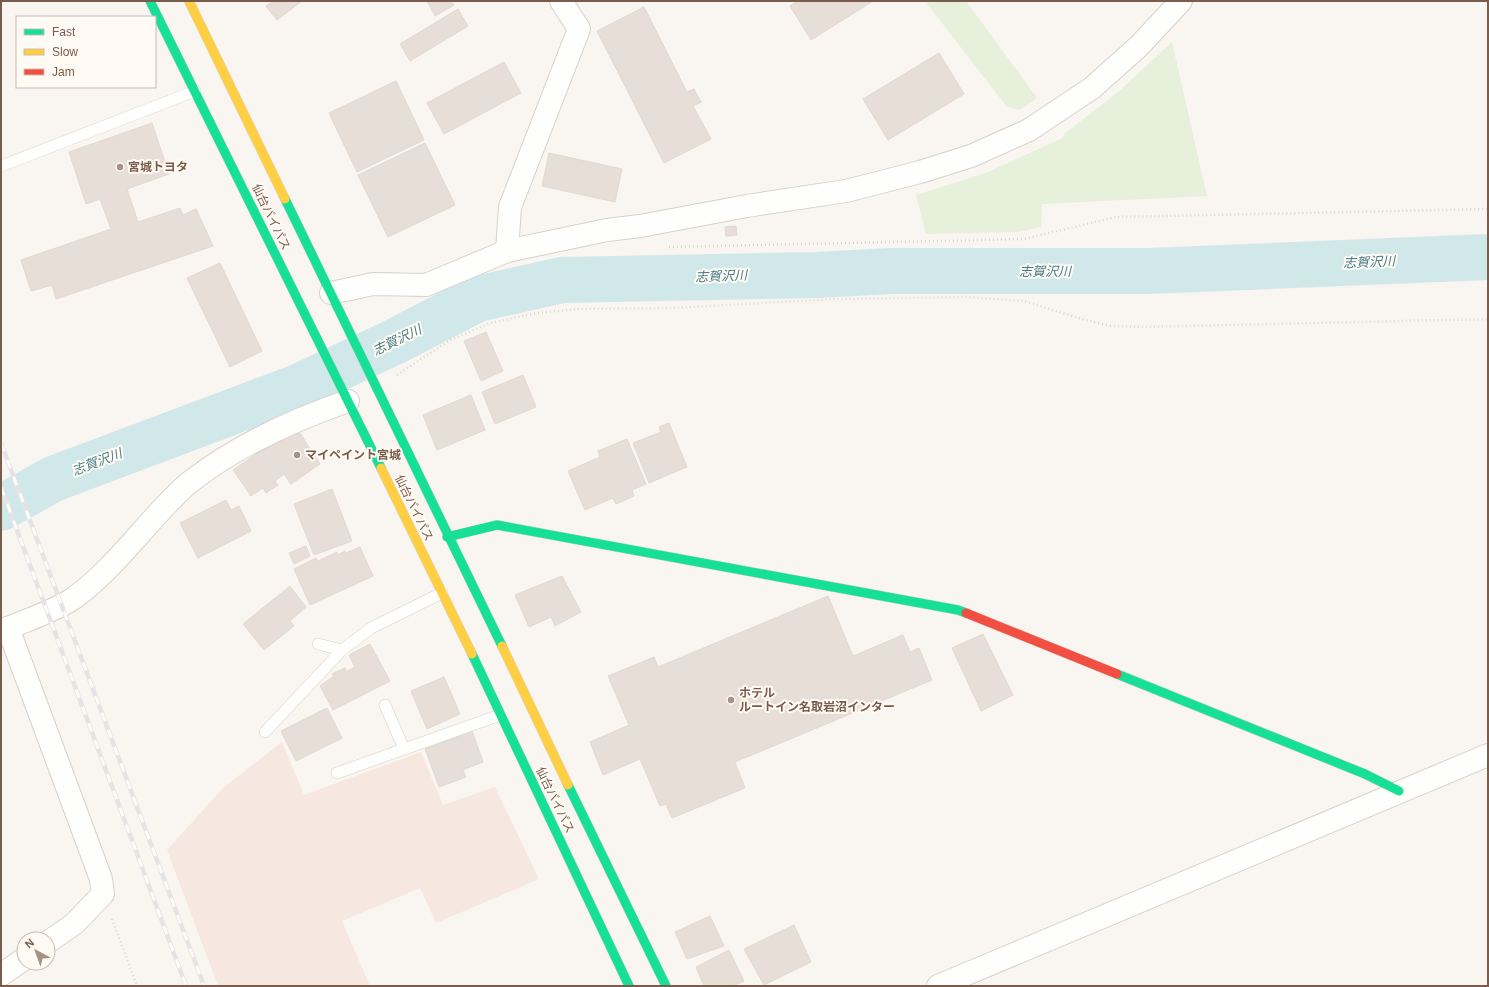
<svg xmlns="http://www.w3.org/2000/svg" width="1489" height="987" viewBox="0 0 1489 987" font-family="Helvetica,'Noto Sans JP',sans-serif">
<rect width="100%" height="100%" fill="#f9f5f0"/>
<path fill="#f6e8e1" d="M282,742l22,53 117,-43 22,53 52,-18 44,92 -103,44 -16,-35 -78,33 28,65h-152l-51,-136 56,-62z"/>
<g fill="#e7f0db">
<path d="M925,1h41l71,97 -17,12 -13,-3z"/>
<path d="M1172,42l35,154 -165,8 -1,23 -24,5 -91,2 -10,-39 67,-21 80,-36 1,-4 53,-41z"/>
</g>
<g fill="none" stroke-linecap="round" stroke-linejoin="round">
<path stroke="#d0e8ea" stroke-width="46" d="M1,508l52,-29 245,-92 96,-45 83,-43 85,-19 254,-5 76,-4h257l339,-14"/>
</g>
<g fill="#e6ded7" stroke="#e2d8d2">
<path d="M273,1h29l-25,19 -11,-14z"/>
<path d="M427,1h24l3,4 -19,11z"/>
<path d="M797,1h76l-62,39 -21,-34z"/>
<path d="M644,7l43,85 7,-3 7,13 -8,4 18,33 -47,24 -67,-132z"/>
<path d="M458,9l10,17 -58,35 -10,-17z"/>
<path d="M939,53l25,41 -76,46 -25,-41z"/>
<path d="M504,62l17,31 -77,41 -17,-31z"/>
<path d="M396,81l28,59 -67,32 -28,-59z"/>
<path d="M152,123l17,51 -42,15 11,33 42,-14 3,7 13,-6 17,37 -157,53 -4,-14 -21,6 -10,-31 90,-31 -11,-30 -14,5 -17,-52z"/>
<path d="M425,143l30,62 -67,32 -30,-62z"/>
<path d="M549,153l73,16 -7,33 -73,-16z"/>
<path d="M736,226l1,9 -11,1 -1,-9z"/>
<path d="M220,263l42,88 -32,16 -43,-89z"/>
<path d="M486,332l17,39 -22,10 -17,-40z"/>
<path d="M523,375l13,32 -41,17 -13,-32z"/>
<path d="M471,395l14,35 -48,20 -14,-35z"/>
<path d="M669,423l18,44 -38,16 -16,-40 28,-11 -2,-5z"/>
<path d="M296,427l24,37 -29,20 -7,-10 -9,7 3,4 -12,8 -3,-5 -12,8 -18,-26z"/>
<path d="M627,439l19,45 -14,6 2,6 -18,8 -3,-6 -28,12 -17,-39 32,-14 -2,-6z"/>
<path d="M332,489l20,52 -38,14 -20,-51z"/>
<path d="M226,500l5,10 8,-4 12,25 -53,27 -18,-35z"/>
<path d="M306,546l4,10 -16,8 -5,-11z"/>
<path d="M360,547l13,29 -63,29 -16,-36 22,-11 2,3 19,-9 1,3 7,-4 1,2z"/>
<path d="M562,576l19,36 -26,14 -4,-9 -22,10 -14,-32z"/>
<path d="M290,586l16,21 -16,14 4,5 -30,24 -21,-26z"/>
<path d="M828,596l25,60 50,-21 7,17 9,-4 13,32 -197,82 10,26 -73,30 -6,-14 -6,2 -20,-47 -37,16 -13,-33 39,-17 -21,-49 46,-19 4,10z"/>
<path d="M983,634l30,61 -32,16 -29,-63z"/>
<path d="M370,644l20,37 -57,29 -13,-24 14,-10 -2,-2 13,-6 1,4 9,-5 -6,-12z"/>
<path d="M444,677l16,37 -33,15 -16,-38z"/>
<path d="M327,708l15,30 -46,23 -15,-30z"/>
<path d="M472,731l11,31 -20,8 3,7 -27,10 -14,-38z"/>
<path d="M710,916l14,30 -37,13 -12,-27z"/>
<path d="M794,925l17,37 -47,23 -20,-36z"/>
<path d="M729,950l15,31 -11,5h-29l-8,-19z"/>
</g>
<g fill="none" stroke-linecap="round" stroke-linejoin="round">
<g stroke="#d7d1cb" stroke-width="12">
<g id="lane">
<path d="M1,166l194,-75"/>
<path d="M318,644l24,6"/>
<path d="M385,705l19,44"/>
<path d="M265,732l77,-82 29,-22 71,-35"/>
<path d="M337,773l163,-58"/>
</g>
</g>
<g stroke="#d7d1cb" stroke-width="24">
<g id="street">
<path d="M507,251l3,-44 69,-178 -18,-28"/>
<path d="M331,293l42,-9 53,1 81,-34 100,-21 33,-4 107,-20 99,-15 74,-19 51,-16 58,-26 63,-42 47,-42 42,-45"/>
<path d="M8,628c21,-9 47,-17 66,-30 36,-26 63,-63 94,-95 7,-7 14,-15 22,-21 46,-36 103,-62 158,-81"/>
<path d="M1,630l7,-2 93,251 2,15 -29,30 -26,18"/>
<path d="M1,975l23,-16"/>
<path d="M938,986l550,-231"/>
</g>
</g>
<g stroke="#d9d2cb" stroke-width="10">
<g id="fast">
<path d="M150,1l231,467"/>
<path d="M285,199l217,447"/>
<path d="M447,537l50,-12 461,85 8,3"/>
<path d="M472,654l157,332"/>
<path d="M1117,674l248,100 34,17"/>
<path d="M568,785l98,201"/>
</g>
</g>
<g stroke="#d9d2cb" stroke-width="10">
<g id="slow">
<path d="M189,1l96,198"/>
<path d="M381,468l91,186"/>
<path d="M502,646l66,139"/>
</g>
</g>
<g stroke="#d9d2cb" stroke-width="10">
<path id="jam" d="M966,613l151,61"/>
</g>
<g stroke="#dcd5d0" stroke-width="2.5" stroke-dasharray="1 3" stroke-linecap="butt">
<path d="M669,247l355,-8 92,-22 372,-8"/>
<path d="M397,375l53,-35 40,-17 47,-10 41,-4 94,-1 163,-9 131,-2 58,4 61,19 26,6 32,1 345,-8"/>
<path d="M112,919l25,67"/>
</g>
<use href="#lane" stroke="#fefefd" stroke-width="11"/>
<use href="#street" stroke="#fefefd" stroke-width="22"/>
<use href="#fast" stroke="#16e098" stroke-width="9"/>
<use href="#slow" stroke="#ffcf43" stroke-width="9"/>
<use href="#jam" stroke="#f24e42" stroke-width="9"/>
<g stroke="#e6e3e7" stroke-width="4.5">
<g id="rail">
<path d="M1,443l203,543"/>
<path d="M1,487l185,499"/>
</g>
</g>
<use href="#rail" stroke="#fffaf3" stroke-width="3" stroke-dasharray="9" stroke-linecap="butt"/>
</g>
<g fill="#a69286" stroke="#fffaf3" stroke-width="1.5">
<circle cx="120" cy="167" r="4"/>
<circle cx="297" cy="455" r="4"/>
<circle cx="731" cy="700" r="4"/>
</g>
<g text-anchor="middle" dominant-baseline="central" stroke-width="4" stroke-linejoin="round" paint-order="stroke">
<g font-size="12" font-weight="bold" fill="#7a5c4d" stroke="#fffaf3" text-anchor="start">
<text x="128" y="167">宮城トヨタ</text>
<text x="305" y="455">マイペイント宮城</text>
<text x="739" y="693">ホテル<tspan x="739" dy="14">ルートイン名取岩沼インター</tspan></text>
</g>
<g font-size="12" fill="#7a5c4d" stroke="#fffaf3">
<text transform="translate(271 217) rotate(64)">仙台バイパス</text>
<text transform="translate(414 508) rotate(64)">仙台バイパス</text>
<text transform="translate(555 800) rotate(64)">仙台バイパス</text>
</g>
<g font-size="13" font-style="italic" fill="#437c86" stroke="#fffaf3">
<text transform="translate(1369 262) rotate(-2)">志賀沢川</text>
<text x="1045" y="271">志賀沢川</text>
<text transform="translate(721 276) rotate(-2)">志賀沢川</text>
<text transform="translate(397 340) rotate(-26)">志賀沢川</text>
<text transform="translate(97 462) rotate(-21)">志賀沢川</text>
</g>
</g>
<rect width="1489" height="987" fill="none" stroke="#7a5c4d" stroke-width="4"/>
<rect x="16" y="16" width="140" height="72" fill="#fffaf3" stroke="#cabbb1"/>
<rect x="24" y="29" width="20" height="6" fill="#16e098" stroke="#cabbb1"/>
<text x="52" y="36" font-size="12" fill="#7a5c4d">Fast</text>
<rect x="24" y="49" width="20" height="6" fill="#ffcf43" stroke="#cabbb1"/>
<text x="52" y="56" font-size="12" fill="#7a5c4d">Slow</text>
<rect x="24" y="69" width="20" height="6" fill="#f24e42" stroke="#cabbb1"/>
<text x="52" y="76" font-size="12" fill="#7a5c4d">Jam</text>
<g transform="translate(36 951) rotate(319)"><circle r="19" fill="#fffaf3" stroke="#cabbb1"/>
<path d="M0-3L7 15L0 10L-7 15Z" fill="#a69286"/>
<text y="-6" font-size="11" font-weight="bold" text-anchor="middle" fill="#7a5c4d">N</text>
</g>
</svg>
